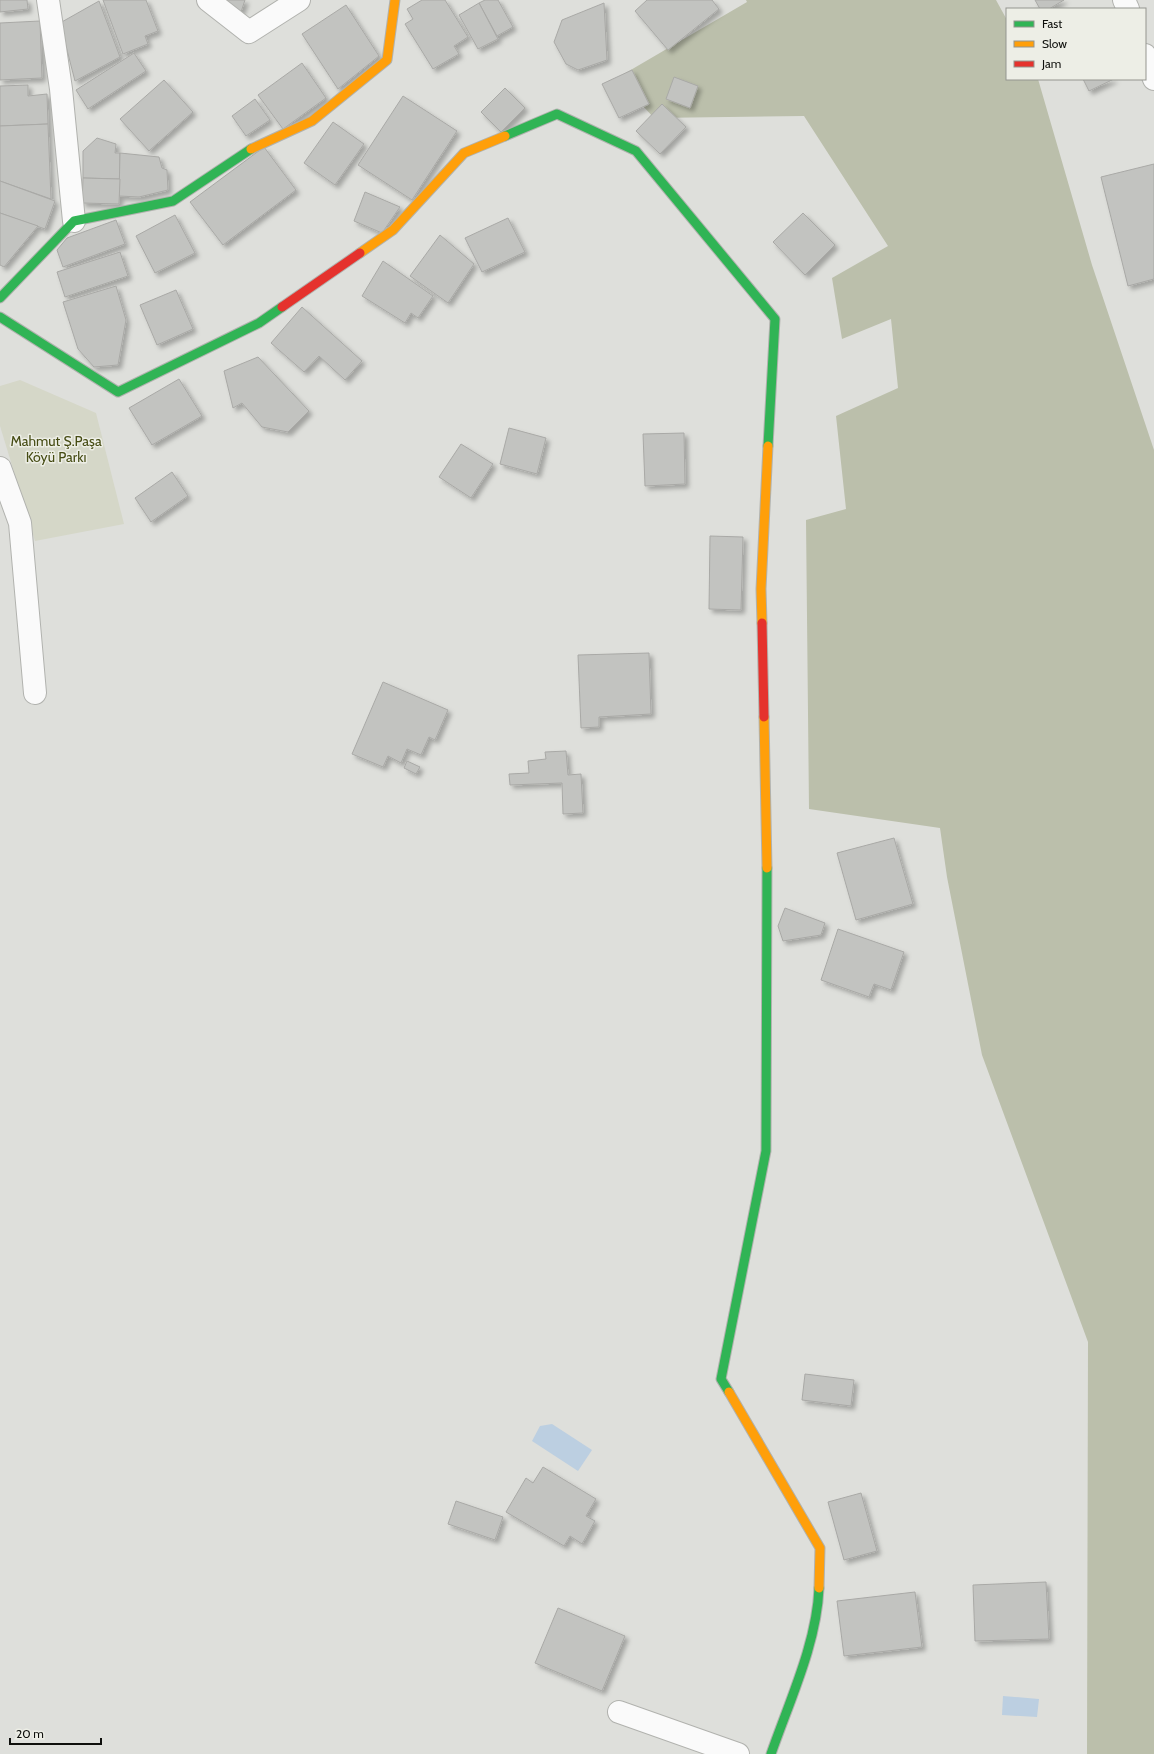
<svg xmlns="http://www.w3.org/2000/svg" width="1154" height="1754" viewBox="0 0 1154 1754" font-family="Cabin,sans-serif">
<defs>
<filter id="shadow"><feDropShadow dx="3.5" dy="3.5" stdDeviation="2" flood-color="#0004"/></filter>
</defs>
<rect width="100%" height="100%" fill="#dedfdb"/>
<path fill="#d5d7c8" d="M20,380l76,33 28,111 -89,17 -35,-115v-40z"/>
<path fill="#bbbfab" d="M746,0h250l11,20v59h31l54,186 62,185v1304h-67l1,-412 -106,-287 -35,-178 -7,-49 -131,-19 -3,-289 40,-11 -10,-93 62,-28 -7,-69 -49,20 -10,-61 56,-32 -84,-130 -150,2 -37,-40 130,-76z"/>
<g fill="#bccfe1">
<path d="M552,1424l40,26 -14,21 -46,-30 8,-15z"/>
<path d="M1003,1696l36,3 -2,18 -35,-2z"/>
</g>
<g fill="#c2c3c0" stroke="#a9a9a6" filter="url(#shadow)">
<path d="M0,0h27l1,9 -28,3z"/>
<path d="M103,0h43l12,31 -13,5 3,8 -25,10z"/>
<path d="M214,0h31l-4,12z"/>
<path d="M422,0h23l23,37 -14,9 5,8 -26,15 -28,-45 8,-5 -6,-10z"/>
<path d="M485,0h13l15,27 -16,9 -18,-33z"/>
<path d="M647,0h65l7,9 -51,41 -33,-39z"/>
<path d="M1035,0h29l-15,9h-9z"/>
<path d="M99,1l21,56 -45,24 -15,-58z"/>
<path d="M479,3l19,36 -20,10 -19,-34z"/>
<path d="M604,3l3,57 -29,10 -12,-6 -12,-22 8,-22z"/>
<path d="M346,5l33,51 -41,33 -36,-55z"/>
<path d="M40,21l2,57 -42,2v-57z"/>
<path d="M134,53l12,18 -58,38 -12,-19z"/>
<path d="M302,63l24,35 -43,31 -25,-34z"/>
<path d="M632,70l17,34 -30,14 -17,-34z"/>
<path d="M674,77l24,9 -8,22 -24,-9z"/>
<path d="M1083,79h31l-25,12z"/>
<path d="M164,80l29,32 -44,39 -29,-32z"/>
<path d="M28,85v11l19,-2 1,30 -48,2v-40z"/>
<path d="M505,88l20,20 -24,24 -20,-20z"/>
<path d="M403,96l54,35 -45,69 -54,-35z"/>
<path d="M255,99l15,21 -24,16 -14,-20z"/>
<path d="M662,104l24,23 -26,27 -24,-23z"/>
<path d="M333,122l31,22 -29,41 -31,-22z"/>
<path d="M48,124l3,75 -51,-18v-55z"/>
<path d="M97,138l19,6 -1,9h5v26l-37,-1v-27z"/>
<path d="M264,147l32,43 -73,55 -33,-43z"/>
<path d="M120,153l39,4 3,11 5,2 1,20 -29,7 -20,-1z"/>
<path d="M1154,164v115l-26,7 -27,-109z"/>
<path d="M83,178l37,1 -1,25 -37,-1z"/>
<path d="M0,181l55,20 -10,28 -45,-16z"/>
<path d="M365,192l35,15 -18,26 -28,-12z"/>
<path d="M0,213l38,13 -34,41 -4,-2z"/>
<path d="M803,213l32,32 -30,30 -32,-33z"/>
<path d="M175,215l20,38 -40,20 -19,-37z"/>
<path d="M508,218l17,34 -43,20 -17,-34z"/>
<path d="M116,220l9,24 -62,23 -6,-17 10,-12z"/>
<path d="M440,235l34,29 -26,39 -38,-27z"/>
<path d="M120,252l8,24 -63,21 -8,-25z"/>
<path d="M383,261l50,35 -15,22 -7,-5 -6,10 -43,-27z"/>
<path d="M116,286l10,34 -8,45 -24,2 -16,-18 -15,-47z"/>
<path d="M176,290l17,39 -36,16 -17,-40z"/>
<path d="M302,307l60,54 -17,19 -26,-24 -15,16 -33,-29z"/>
<path d="M258,357l51,54 -21,21 -26,-5 -20,-24 -9,5 -9,-37z"/>
<path d="M179,379l23,37 -50,29 -23,-37z"/>
<path d="M509,428l37,10 -9,36 -37,-10z"/>
<path d="M684,433l1,51 -40,2 -2,-52z"/>
<path d="M461,444l32,20 -22,34 -32,-21z"/>
<path d="M172,472l16,24 -37,26 -16,-24z"/>
<path d="M710,536l33,1 -2,73 -32,-1z"/>
<path d="M649,653l2,61 -52,3v10l-18,1 -3,-73z"/>
<path d="M383,682l65,28 -13,30 -6,-3 -8,18 -14,-6 -6,14 -13,-7 -5,11 -31,-13z"/>
<path d="M566,751l2,24 13,-1 2,39 -20,1 -1,-31 -52,2 -1,-11 20,-1 -1,-12 18,-2 -1,-7z"/>
<path d="M407,761l13,6 -4,7 -12,-6z"/>
<path d="M894,838l19,66 -57,16 -19,-67z"/>
<path d="M785,908l40,15 -4,12 -38,6 -5,-15z"/>
<path d="M838,929l66,23 -13,38 -17,-6 -5,13 -48,-17z"/>
<path d="M805,1374l49,6 -3,26 -49,-6z"/>
<path d="M543,1467l53,32 -10,17 9,5 -13,23 -12,-8 -6,10 -58,-34 20,-34 7,5z"/>
<path d="M861,1493l16,58 -33,9 -16,-58z"/>
<path d="M456,1501l47,16 -8,23 -47,-16z"/>
<path d="M1046,1582l3,57 -74,2 -2,-56z"/>
<path d="M915,1592l7,55 -78,9 -7,-55z"/>
<path d="M558,1608l67,28 -23,55 -67,-28z"/>
</g>
<g fill="none" stroke-linecap="round" stroke-linejoin="round">
<g stroke="#b1b2ae" stroke-width="24">
<g id="street">
<path d="M48,0l13,89 13,132"/>
<path d="M208,0l41,32 50,-32"/>
<path d="M1124,0l4,9"/>
<path d="M1145,55l9,24"/>
<path d="M0,468l20,55 15,170"/>
<path d="M619,1712l119,42"/>
</g>
</g>
<g stroke="#b1b2ae" stroke-width="11">
<g id="fast">
<path d="M505,136l52,-22 79,37 139,168 -7,127"/>
<path d="M0,298l74,-77 99,-20 78,-52"/>
<path d="M0,317l118,75 141,-69 23,-16"/>
<path d="M729,1392l-8,-13 45,-228 1,-283"/>
<path d="M771,1754c18,-52 46,-111 48,-166"/>
</g>
</g>
<g stroke="#b1b2ae" stroke-width="11">
<g id="slow">
<path d="M251,149l61,-28 75,-61 8,-60"/>
<path d="M360,253l33,-23 71,-77 41,-17"/>
<path d="M762,623l-1,-34 7,-143"/>
<path d="M764,717l3,151"/>
<path d="M729,1392l91,156 -1,40"/>
</g>
</g>
<g stroke="#b1b2ae" stroke-width="11">
<g id="jam">
<path d="M282,307l78,-54"/>
<path d="M762,623l2,94"/>
</g>
</g>
<use href="#street" stroke="#fafafa" stroke-width="22"/>
<use href="#fast" stroke="#30b455" stroke-width="9"/>
<use href="#slow" stroke="#ff9f0a" stroke-width="9"/>
<use href="#jam" stroke="#e5322d" stroke-width="9"/>
</g>
<g text-anchor="middle" dominant-baseline="central" stroke-width="3" stroke-linejoin="round" paint-order="stroke">
<g font-size="14" fill="#464c14" stroke="#edeee6">
<text x="56" y="441">Mahmut Ş.Paşa<tspan x="56" dy="16">Köyü Parkı</tspan></text>
</g>
</g>
<rect x="1006" y="8" width="140" height="72" fill="#edeee6" stroke="#94958f"/>
<rect x="1014" y="21" width="20" height="6" fill="#30b455" stroke="#94958f"/>
<text x="1042" y="28" font-size="12" fill="#0e0f0c">Fast</text>
<rect x="1014" y="41" width="20" height="6" fill="#ff9f0a" stroke="#94958f"/>
<text x="1042" y="48" font-size="12" fill="#0e0f0c">Slow</text>
<rect x="1014" y="61" width="20" height="6" fill="#e5322d" stroke="#94958f"/>
<text x="1042" y="68" font-size="12" fill="#0e0f0c">Jam</text>
<path d="M10 1738v6h91v-6" fill="none" stroke="#0e0f0c" stroke-width="2"/>
<text x="16" y="1738" font-size="12" fill="#0e0f0c" stroke="#edeee6" stroke-width="3" paint-order="stroke">20 m</text>
</svg>
